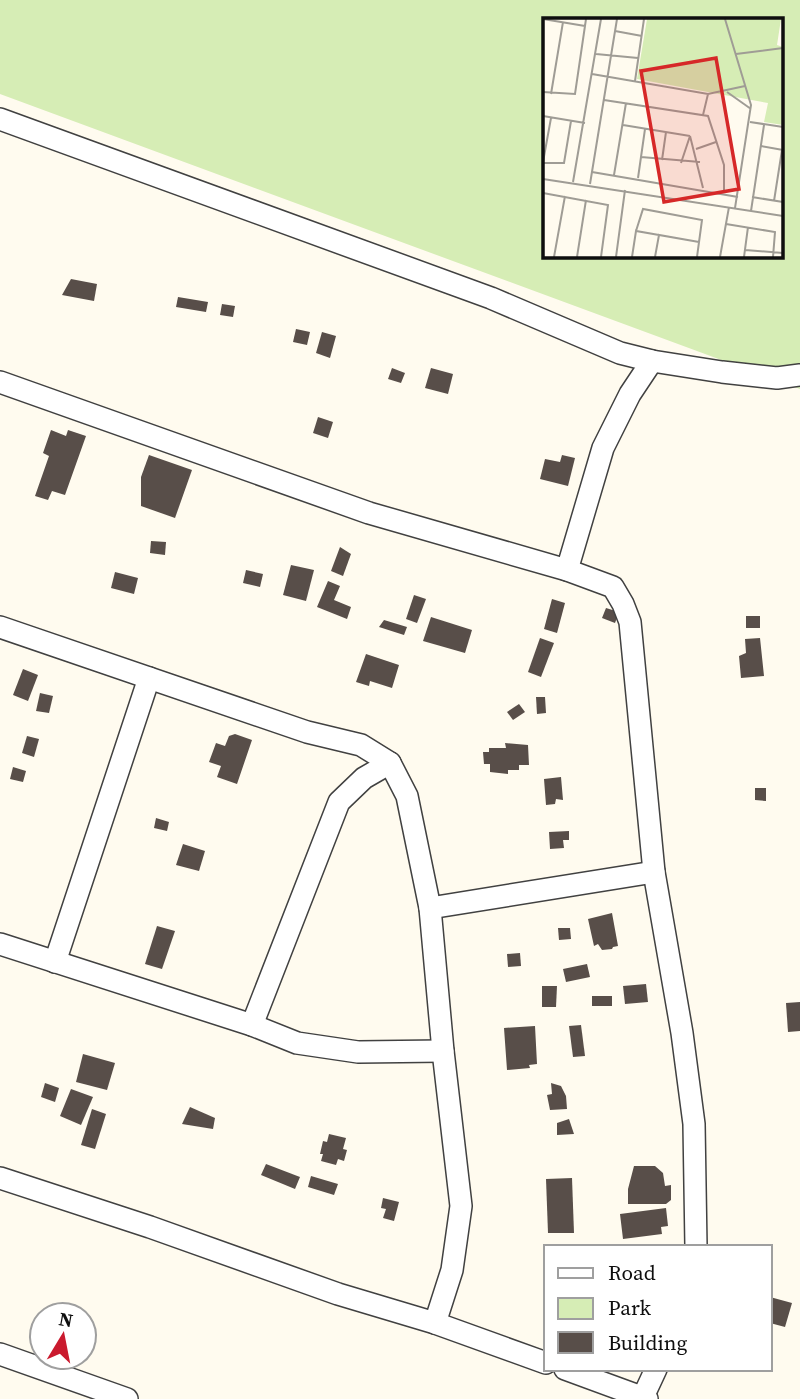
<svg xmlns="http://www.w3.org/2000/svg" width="800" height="1399" viewBox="0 0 800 1399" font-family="'Source Serif 4',serif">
<rect width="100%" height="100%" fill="#fffbef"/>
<path fill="#d6edb5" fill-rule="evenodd" d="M0,0h800v389l-800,-295zM544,19h237v237h-237z"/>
<g fill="#584e49">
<path d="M71,279l26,5 -3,17 -32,-6z"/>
<path d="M178,297l30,5 -2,10 -30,-5z"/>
<path d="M222,304l13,2 -2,11 -13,-2z"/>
<path d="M296,329l14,3 -3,13 -14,-3z"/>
<path d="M322,332l14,4 -6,22 -14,-5z"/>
<path d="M392,368l13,5 -4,10 -13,-4z"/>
<path d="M431,368l22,6 -5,20 -23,-6z"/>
<path d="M318,417l15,5 -5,16 -15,-5z"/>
<path d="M51,430l15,6 2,-6 18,6 -21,59 -13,-4 -4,9 -13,-4 14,-40 -6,-3z"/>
<path d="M149,455l43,15 -17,48 -34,-12v-29z"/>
<path d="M562,455l13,3 -7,28 -28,-7 5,-20 15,3z"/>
<path d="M151,541l15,1 -1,13 -15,-2z"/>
<path d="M340,547l11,7 -8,22 -12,-5z"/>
<path d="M291,565l23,5 -8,31 -23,-6z"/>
<path d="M246,570l17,4 -3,13 -17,-4z"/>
<path d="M115,572l23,6 -4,16 -23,-6z"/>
<path d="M328,581l12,5 -6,14 17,7 -4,12 -30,-12z"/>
<path d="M414,595l12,4 -9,24 -11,-4z"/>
<path d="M552,599l13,4 -8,30 -13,-4z"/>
<path d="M606,608l13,4 -4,11 -13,-5z"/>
<rect x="746" y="616" width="14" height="12"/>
<path d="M431,617l41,13 -7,23 -42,-12z"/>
<path d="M384,620l23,7 -3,8 -25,-8z"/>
<path d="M540,638l14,5 -13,34 -13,-5z"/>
<path d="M760,638l4,38 -23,2 -2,-22 7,-3 -1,-14z"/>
<path d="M366,654l33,11 -7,23 -22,-7 -1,5 -13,-4z"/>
<path d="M23,669l15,6 -10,26 -15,-6z"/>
<path d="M40,693l13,3 -4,17 -13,-2z"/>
<path d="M536,697h9l1,16 -9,1z"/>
<path d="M519,704l6,8 -12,8 -6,-8z"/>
<path d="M235,734l17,6 -15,44 -20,-7 4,-11 -12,-4 7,-19 9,3 4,-10z"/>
<path d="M27,736l12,3 -5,18 -12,-4z"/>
<path d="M505,743l23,2 1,20h-10v5h-11v4l-18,-2v-8h-6l-1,-12h6v-4h17z"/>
<path d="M13,767l13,4 -3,11 -13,-3z"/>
<path d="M561,777l2,23 -7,-1 -1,5 -9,1 -2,-26z"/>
<path d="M755,788h11v13l-11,-1z"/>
<path d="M156,818l13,4 -2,9 -13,-3z"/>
<path d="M569,831v9h-6l1,8 -14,1 -1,-17z"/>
<path d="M183,844l22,7 -6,20 -23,-6z"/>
<path d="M612,913l6,33 -5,1 -1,2 -10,1 -4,-6 -4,2 -6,-27z"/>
<path d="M157,926l18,5 -13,38 -17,-5z"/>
<path d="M558,928h12l1,11 -12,1z"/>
<path d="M520,953l1,13 -13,1 -1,-13z"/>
<path d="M587,964l3,13 -24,5 -3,-13z"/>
<path d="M646,984l2,18 -23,2 -2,-18z"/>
<path d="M542,986h15l-1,21h-14z"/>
<rect x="592" y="996" width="20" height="10"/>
<path d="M800,1002v29l-12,1 -2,-29z"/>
<path d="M581,1025l4,31 -12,1 -4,-31z"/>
<path d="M535,1026l2,38 -8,1 1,3 -23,2 -3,-42z"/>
<path d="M83,1054l32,9 -8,27 -31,-8z"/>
<path d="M45,1083l14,5 -4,14 -14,-5z"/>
<path d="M551,1083l10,3 5,10 1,13 -17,1 -3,-15 5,-1z"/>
<path d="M71,1089l22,8 -12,28 -21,-9z"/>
<path d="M190,1107l25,11 -2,11 -31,-5z"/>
<path d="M92,1109l14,5 -11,35 -14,-4z"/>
<path d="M569,1119l5,15 -17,1v-12z"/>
<path d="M329,1134l17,4 -3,11 4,1 -3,11 -6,-2 -2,6 -15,-4 2,-7h-3l3,-13 4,1z"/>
<path d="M266,1164l34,13 -5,12 -34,-14z"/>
<path d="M634,1166h21l8,7 2,13 6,-1v15l-5,4h-38v-15z"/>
<path d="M311,1176l27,8 -4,11 -26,-8z"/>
<path d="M572,1178l2,55h-26l-2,-54z"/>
<path d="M383,1198l16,4 -5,19 -11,-3 3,-9 -5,-1z"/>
<path d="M666,1208l2,18 -7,1 1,7 -39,5 -3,-25z"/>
<path d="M770,1297l22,6 -7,24 -15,-4z"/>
</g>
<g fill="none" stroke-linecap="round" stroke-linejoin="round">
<g stroke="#414141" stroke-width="24">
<g id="street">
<path d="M0,119l491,179 129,55 32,8 70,11 55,6 23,-3"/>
<path d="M0,382l369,131 198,57 46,17 10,17 7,18 24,250 28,161 12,91 2,123"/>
<path d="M567,570l36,-122 27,-54 22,-33"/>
<path d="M0,627l307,105 54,13 29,18 17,33 23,112 13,143 18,155 -9,64 -17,53"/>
<path d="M430,908l224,-36"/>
<path d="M0,944l252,81 45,18 61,9 85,-1"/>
<path d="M55,962l94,-284"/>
<path d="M252,1025l87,-223 25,-24 26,-15"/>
<path d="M0,1178l150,49 188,67 97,29 111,40"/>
<path d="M0,1354l127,45"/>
<path d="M565,1369l82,30"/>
<path d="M643,1397l13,-28"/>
</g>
</g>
<use href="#street" stroke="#fff" stroke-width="21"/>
</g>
<g transform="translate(543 18)">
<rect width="240" height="240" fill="#fffbef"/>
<path d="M104,1h134l-4,26 6,2v78l-19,-3 4,-19 -131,-24z" fill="#d6edb5"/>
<path fill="none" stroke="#9f9c95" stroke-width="2" d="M0,1l42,7M182,1l26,86 -16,103M72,13l27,5M53,36l42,4M193,36l47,-6M49,56l116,20 37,-8M92,63l9,-62M0,74l32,2 11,-75M184,74l24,17M8,76l12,-72M61,82l104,16 16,49v26M160,97l5,-21M0,98l42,7M207,104l33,5M80,107l67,11M147,118l13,52M218,128l22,4M153,131l20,-7M98,139l59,5M119,142l4,-28M0,144l8,-44M0,145h21l7,-42M138,145l9,-27M49,154l146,25M71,157l12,-72M95,160l7,-49M0,161l240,37M30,164l28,-163M47,166l27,-165M0,175l65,12 -7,52M209,179l31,5M231,183l8,-51M208,193l13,-86M183,206l49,8 -2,25M93,213l7,-22 59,11 -5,37M202,232l38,3M11,239l11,-61M34,239l9,-57M73,239l9,-67M89,239l4,-26 23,4M112,239l4,-22 40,7M177,239l9,-50M201,239l4,-30"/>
<path fill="#d62828" fill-opacity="0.15" stroke="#d62828" stroke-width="3.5" d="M173,40l23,131 -75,13 -23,-131z"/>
<rect width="240" height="240" fill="none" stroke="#0e0e0e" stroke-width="3.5"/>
</g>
<rect x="544" y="1245" width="228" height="126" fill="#ffffff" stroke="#9f9f9f" stroke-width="2"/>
<rect x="558" y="1268" width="35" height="10" fill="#ffffff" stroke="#9f9f9f" stroke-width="2"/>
<text x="608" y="1280" font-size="21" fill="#0e0e0e">Road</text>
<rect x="558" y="1298" width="35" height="21" fill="#d6edb5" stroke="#9f9f9f" stroke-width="2"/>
<text x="608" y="1315" font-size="21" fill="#0e0e0e">Park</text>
<rect x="558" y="1332" width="35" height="21" fill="#584e49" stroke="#9f9f9f" stroke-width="2"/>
<text x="608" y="1350" font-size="21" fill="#0e0e0e">Building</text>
<g transform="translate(63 1336) rotate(10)"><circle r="33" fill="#ffffff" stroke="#9f9f9f" stroke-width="2"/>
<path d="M0-5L12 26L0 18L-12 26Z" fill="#ca1a2e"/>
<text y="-10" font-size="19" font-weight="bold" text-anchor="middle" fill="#0e0e0e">N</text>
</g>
</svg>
